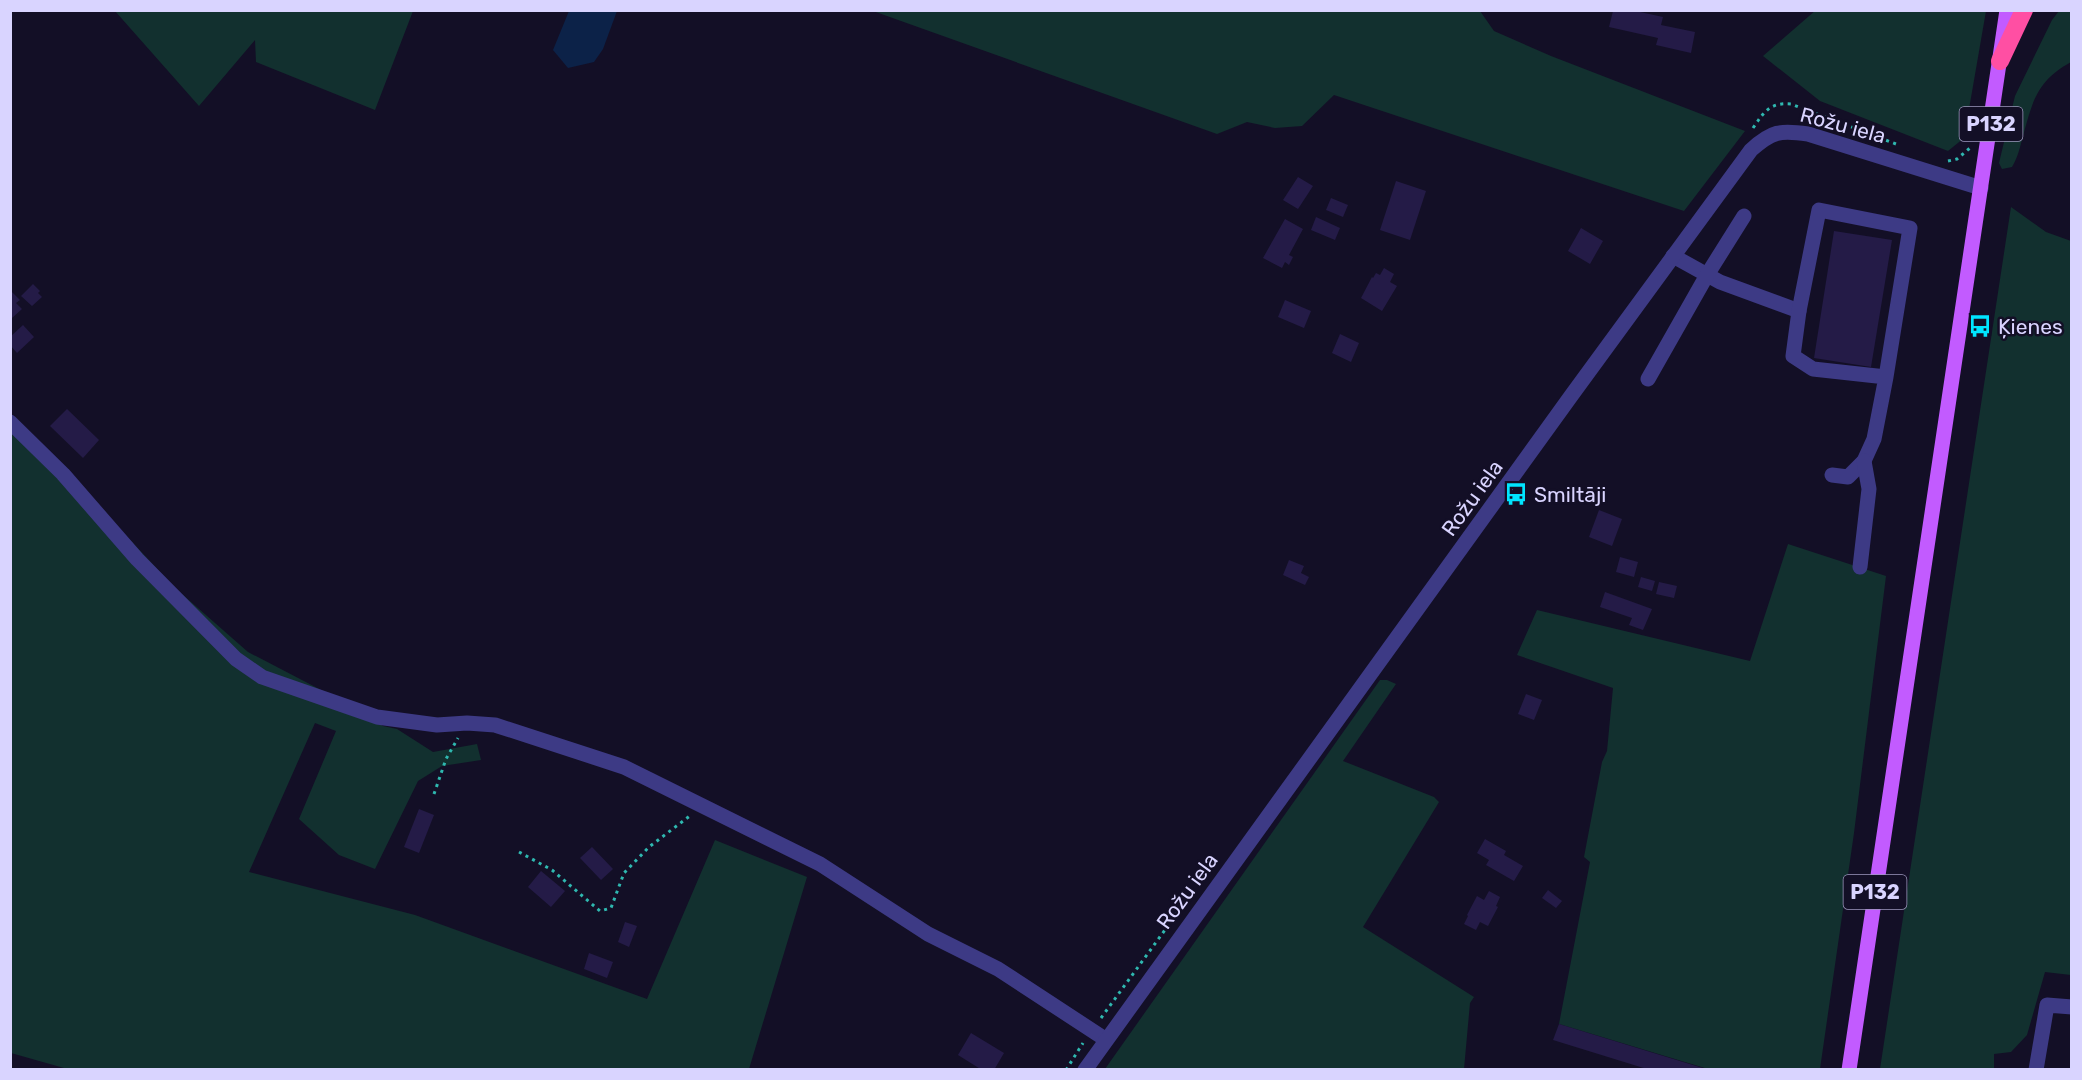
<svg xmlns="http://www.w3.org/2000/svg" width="2082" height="1080" viewBox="0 0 2082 1080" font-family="Rubik,sans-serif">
<rect width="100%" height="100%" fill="#130f26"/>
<g fill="#12302f">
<path d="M1816,10l170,1 -22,127 -16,13 -128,-50 -57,-45z"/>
<path d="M115,11h298l-38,99 -119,-48 -1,-22 -56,66z"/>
<path d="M873,11h607l14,20 57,25 194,75 -61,80 -350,-116 -32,31 -27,2 -28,-6 -30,12z"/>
<path d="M2059,11h12v51c-34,19 -38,38 -48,74 -3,11 -5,21 -11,31l-10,2 -3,-6 16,-67 37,-76z"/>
<path d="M2011,207l35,25 25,9v734l-26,-3 -18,63 -16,17 -17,2v15h-114z"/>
<path d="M10,418l68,66 96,103 74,65 98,51 37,23 14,3 36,23 44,-8 4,16 -39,6 -24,15 -43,88 -36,-14 -40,-36 37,-88 -21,-8 -66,149 166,43 232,84 68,-159 92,37 -58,192 -678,1 -60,-17z"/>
<path d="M1788,544l98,32 -32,257 -34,236h-112l-149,-45 31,-162 -6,-5 18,-95 5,-11 6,-63 -96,-33 20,-45 213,51z"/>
<path d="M1380,680h7l9,4 -53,77 91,36 5,5 -76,125 111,70 -4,6 -6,66h-359z"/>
</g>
<path fill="#0c2248" d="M569,11h48l-14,38 -9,13 -26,6 -15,-18z"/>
<g fill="#241b47">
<path d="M1621,10h10l32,7 -2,8 34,7 -4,21 -35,-8 2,-7 -49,-11 4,-16 8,1z"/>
<path d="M1298,177l15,9 -15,23 -15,-9z"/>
<path d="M1396,181l30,10 -16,49 -30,-10z"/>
<path d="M1331,198l17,7 -5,12 -17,-7z"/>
<path d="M1316,217l24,11 -5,12 -24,-10z"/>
<path d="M1285,219l18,10 -14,26 4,2 -4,8 -4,-3 -3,6 -19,-10z"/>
<path d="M1581,228l22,13 -13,23 -22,-13z"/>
<path d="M1834,231l58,9 -21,127 -57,-9z"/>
<path d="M1384,268l10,6 -4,8 7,4 -15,25 -21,-13 11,-21 1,1 3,-5 4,2z"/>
<path d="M33,284l7,7 -2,2 4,4 -10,9 -11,-10z"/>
<path d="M10,290l10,10 -4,3 6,6 -10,9 -2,-2z"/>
<path d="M1285,300l26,11 -7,17 -26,-11z"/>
<path d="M23,325l11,12 -17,16 -7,-8v-8z"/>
<path d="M1340,334l19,9 -8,19 -19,-9z"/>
<path d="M67,409l32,31 -16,18 -33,-32z"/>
<path d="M1599,510l23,9 -10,27 -23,-9z"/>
<path d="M1620,557l18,5 -4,15 -18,-5z"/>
<path d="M1289,560l15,6 -3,7 8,4 -4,8 -22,-10z"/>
<path d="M1641,577l14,4 -3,10 -14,-4z"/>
<path d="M1659,582l18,4 -3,12 -18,-4z"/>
<path d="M1605,592l47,17 -9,21 -14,-5 3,-7 -32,-11z"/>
<path d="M1526,694l16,6 -8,20 -16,-6z"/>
<path d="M419,809l15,6 -15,38 -15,-6z"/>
<path d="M1485,839l21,12 -2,4 19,11 -9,15 -28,-16 3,-5 -12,-7z"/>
<path d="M592,847l21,22 -12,11 -21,-22z"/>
<path d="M541,871l24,20 -14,16 -23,-20z"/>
<path d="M1548,890l14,11 -6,7 -14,-10z"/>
<path d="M1489,891l11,6 -4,9 2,1 -10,19 -8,-4 -4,8 -12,-6 4,-8 -1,-1 10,-19 7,4z"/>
<path d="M625,922l12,4 -8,21 -11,-5z"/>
<path d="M589,953l24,9 -6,16 -23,-9z"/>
<path d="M1559,1024l147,45v1h-56l-97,-30z"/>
<path d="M971,1033l33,20 -10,17h-12l-24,-15z"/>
</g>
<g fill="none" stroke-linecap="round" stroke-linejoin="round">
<g stroke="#2fb8b0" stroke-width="3" stroke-dasharray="3 4.5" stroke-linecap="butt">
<path d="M1753,128c11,-16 17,-26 38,-24l105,40"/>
<path d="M1948,161l9,-2 13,-11"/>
<path d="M434,794l12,-35 12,-21"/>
<path d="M519,852l33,18 48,41 11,-3 13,-35 25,-26 42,-32"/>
<path d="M1101,1018l77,-106"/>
<path d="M1066,1070l17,-27"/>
</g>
<g stroke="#3d3a85" stroke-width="15">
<path d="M1673,256l47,26 79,29"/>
<path d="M1648,379l59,-104 37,-59"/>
<path d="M10,422l53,52 74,85 99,100 26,18 115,40 60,8 30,-2 28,2 129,42 196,97 108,70 70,35 107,70"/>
<path d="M1832,475l16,2 16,-16 10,-22 12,-62 24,-149 -91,-18 -20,101 -6,45 20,13 73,8"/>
<path d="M1860,567l9,-78 -5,-28"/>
<path d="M1085,1070l486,-674 180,-246c21,-19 29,-20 57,-16l173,54"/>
<path d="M2036,1070l11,-65 25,2"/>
</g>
<path stroke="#c25bff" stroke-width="15" d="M1849,1070l158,-1060"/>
<path stroke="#ff4fa3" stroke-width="18" d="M2000,61l24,-51"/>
</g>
<defs>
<g id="bus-bare" transform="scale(1.8)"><path d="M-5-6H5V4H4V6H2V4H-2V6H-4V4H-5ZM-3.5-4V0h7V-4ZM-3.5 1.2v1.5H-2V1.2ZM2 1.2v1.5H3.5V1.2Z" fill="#00e5ff" stroke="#130f26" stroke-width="2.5" paint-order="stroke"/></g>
</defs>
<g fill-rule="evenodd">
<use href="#bus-bare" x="1980" y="326"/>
<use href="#bus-bare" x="1516" y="494"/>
</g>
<g text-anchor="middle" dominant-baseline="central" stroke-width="5" stroke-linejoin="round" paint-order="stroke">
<g fill="#130f26" stroke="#9e99be" stroke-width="1.5">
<rect x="1959.5" y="107" width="63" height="34" rx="4.5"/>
<rect x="1843.5" y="875" width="63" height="34" rx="4.5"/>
</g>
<g font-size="20" font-weight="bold" fill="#d9d4ff">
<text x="1991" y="124">P132</text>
<text x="1875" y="892">P132</text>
</g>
<g font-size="21" fill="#d9d4ff" stroke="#130f26">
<text transform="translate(1843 125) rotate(15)">Rožu iela</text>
<text transform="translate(1472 498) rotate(-54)">Rožu iela</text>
<text transform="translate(1187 891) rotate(-54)">Rožu iela</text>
</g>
<g font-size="21" fill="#d9d4ff" stroke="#130f26" text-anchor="start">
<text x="1998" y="326">Ķienes</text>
<text x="1534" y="494">Smiltāji</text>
</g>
</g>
<rect width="2082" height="1080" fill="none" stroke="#d9d4ff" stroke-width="24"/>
</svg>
